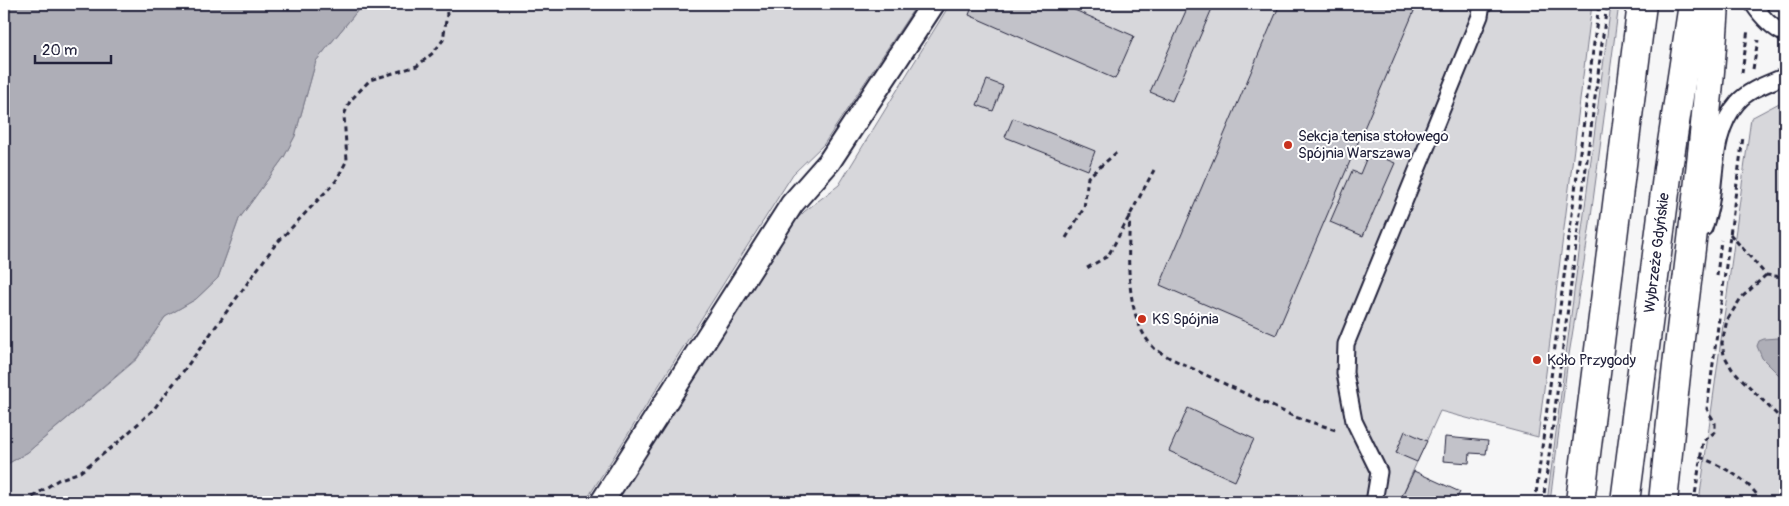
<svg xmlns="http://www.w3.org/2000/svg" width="1789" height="506" viewBox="0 0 1789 506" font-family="Pangolin,sans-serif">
<rect width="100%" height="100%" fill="#f6f6f7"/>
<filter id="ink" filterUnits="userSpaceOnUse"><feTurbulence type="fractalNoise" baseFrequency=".02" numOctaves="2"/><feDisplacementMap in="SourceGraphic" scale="10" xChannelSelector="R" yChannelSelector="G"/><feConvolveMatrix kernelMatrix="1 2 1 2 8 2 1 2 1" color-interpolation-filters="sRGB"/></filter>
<g filter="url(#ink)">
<g fill="#d7d7db" stroke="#7c7c8b">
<path d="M363,4h554l-93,140 -31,30 -208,328h-581v-36l24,-14 109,-93 28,-42 31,-18 22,-21 21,-59 45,-62 11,-21 21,-75z"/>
<path d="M950,4h642l-54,433 -98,-26 -41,91h-783l174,-276 15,-15 34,-26z"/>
<path d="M1611,4h8l-30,227 -22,136 -17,135h-3z"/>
<path d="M1785,100v402h-86l52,-384z"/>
</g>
<g fill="#aeaeb7" stroke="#767685">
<path d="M4,4h359l-47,57 -21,75 -11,21 -45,62 -21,59 -22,21 -31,18 -28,41 -109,94 -24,14z"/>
<path d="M1778,338l7,1v42l-23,-23 -5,-12 2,-5 5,-2z"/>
</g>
<g fill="#c2c2c9" stroke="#22223b">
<path d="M973,4h88l73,32 -19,43 -146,-64z"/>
<path d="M1189,4h25l-42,97 -22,-9z"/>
<path d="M1280,4h137l-141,331 -116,-50z"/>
<path d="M987,80l16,6 -10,25 -16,-6z"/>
<path d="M1013,118l82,33 -7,19 -83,-33z"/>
<path d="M1369,152l26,11 -32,73 -33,-14 22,-51 8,3z"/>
<path d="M1188,408l66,31 -19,42 -66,-30z"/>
<path d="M1405,431l22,10 -10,21 -21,-9z"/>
<path d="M1445,437l43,4 -2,13 -16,-1 -1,10 -26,-2z"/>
<path d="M1414,471l46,21 -5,10h-56z"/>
</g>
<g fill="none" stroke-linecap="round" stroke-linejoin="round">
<g stroke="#22223b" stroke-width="19">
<g id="service">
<path d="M1753,4c8,12 19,24 32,30"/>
<path d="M1704,228c3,-9 6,-18 7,-27 5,-33 3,-72 27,-99 11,-13 32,-19 47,-26"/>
<path d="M1374,502l5,-30 -25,-51 -9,-48 1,-29 134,-328 2,-12"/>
</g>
</g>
<g stroke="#22223b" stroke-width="26">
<path id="pedestrian" d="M602,502l190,-298 37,-42 104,-158"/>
</g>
<g stroke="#22223b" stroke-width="31">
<g id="primary">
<path d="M1580,502l62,-498"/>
<path d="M1625,502l43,-333 25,-165"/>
<path d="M1663,502c7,-68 13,-136 22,-204 12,-98 24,-196 30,-294"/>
</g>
</g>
<g stroke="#22223b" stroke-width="3" stroke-dasharray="5 4" stroke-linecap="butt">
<path d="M1753,69l5,-29"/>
<path d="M1742,73l6,-44"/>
<path d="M1130,215c-2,39 -6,103 24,133 5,4 11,7 16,10l125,59 41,13"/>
<path d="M1730,234l36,41 19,2"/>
<path d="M1066,238l18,-30 4,-31 28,-24"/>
<path d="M1087,268l21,-12 46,-86"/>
<path d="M1766,275l-25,23 -14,22 -5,23 2,12 8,14 53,54"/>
<path d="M1717,276l4,-36"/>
<path d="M1700,457c24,10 48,22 62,45"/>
<path d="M25,502l33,-22 22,-8 36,-28 37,-34 32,-41 90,-124 61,-64 11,-21 -3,-45 6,-14 20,-21 47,-14 17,-14 9,-12 4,-26 -2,-10"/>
<path d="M1535,502l64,-498"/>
<path d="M1543,502l64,-498"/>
<path d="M1694,502l9,-61 12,-9v-9l-8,-14 36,-272"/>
</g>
<use href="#service" stroke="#fff" stroke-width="15"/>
<use href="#pedestrian" stroke="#fff" stroke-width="22"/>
<use href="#primary" stroke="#fff" stroke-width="28"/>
</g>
</g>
<g fill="#c8321e" stroke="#fff" stroke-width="2">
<circle cx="1288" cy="145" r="5"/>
<circle cx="1142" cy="319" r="5"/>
<circle cx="1537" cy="360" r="5"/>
</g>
<g text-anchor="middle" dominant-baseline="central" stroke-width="4" stroke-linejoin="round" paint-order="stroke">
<g font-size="15" fill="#22223b" stroke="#fff" text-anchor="start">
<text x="1298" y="136">Sekcja tenisa stołowego<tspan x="1298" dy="17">Spójnia Warszawa</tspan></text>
<text x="1152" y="319">KS Spójnia</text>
<text x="1547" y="360">Koło Przygody</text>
</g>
<g font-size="15" fill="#22223b" stroke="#fff">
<text transform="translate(1657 253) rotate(-83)">Wybrzeże Gdyńskie</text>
</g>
</g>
<rect width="1789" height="506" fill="none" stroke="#fff" stroke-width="20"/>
<rect x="10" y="10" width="1769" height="486" fill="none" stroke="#22223b" stroke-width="2" filter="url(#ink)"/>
<path d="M35 55v8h76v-8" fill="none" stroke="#22223b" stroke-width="2.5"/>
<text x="42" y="55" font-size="15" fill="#22223b" stroke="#ffffff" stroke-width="4" paint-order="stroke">20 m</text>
</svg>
